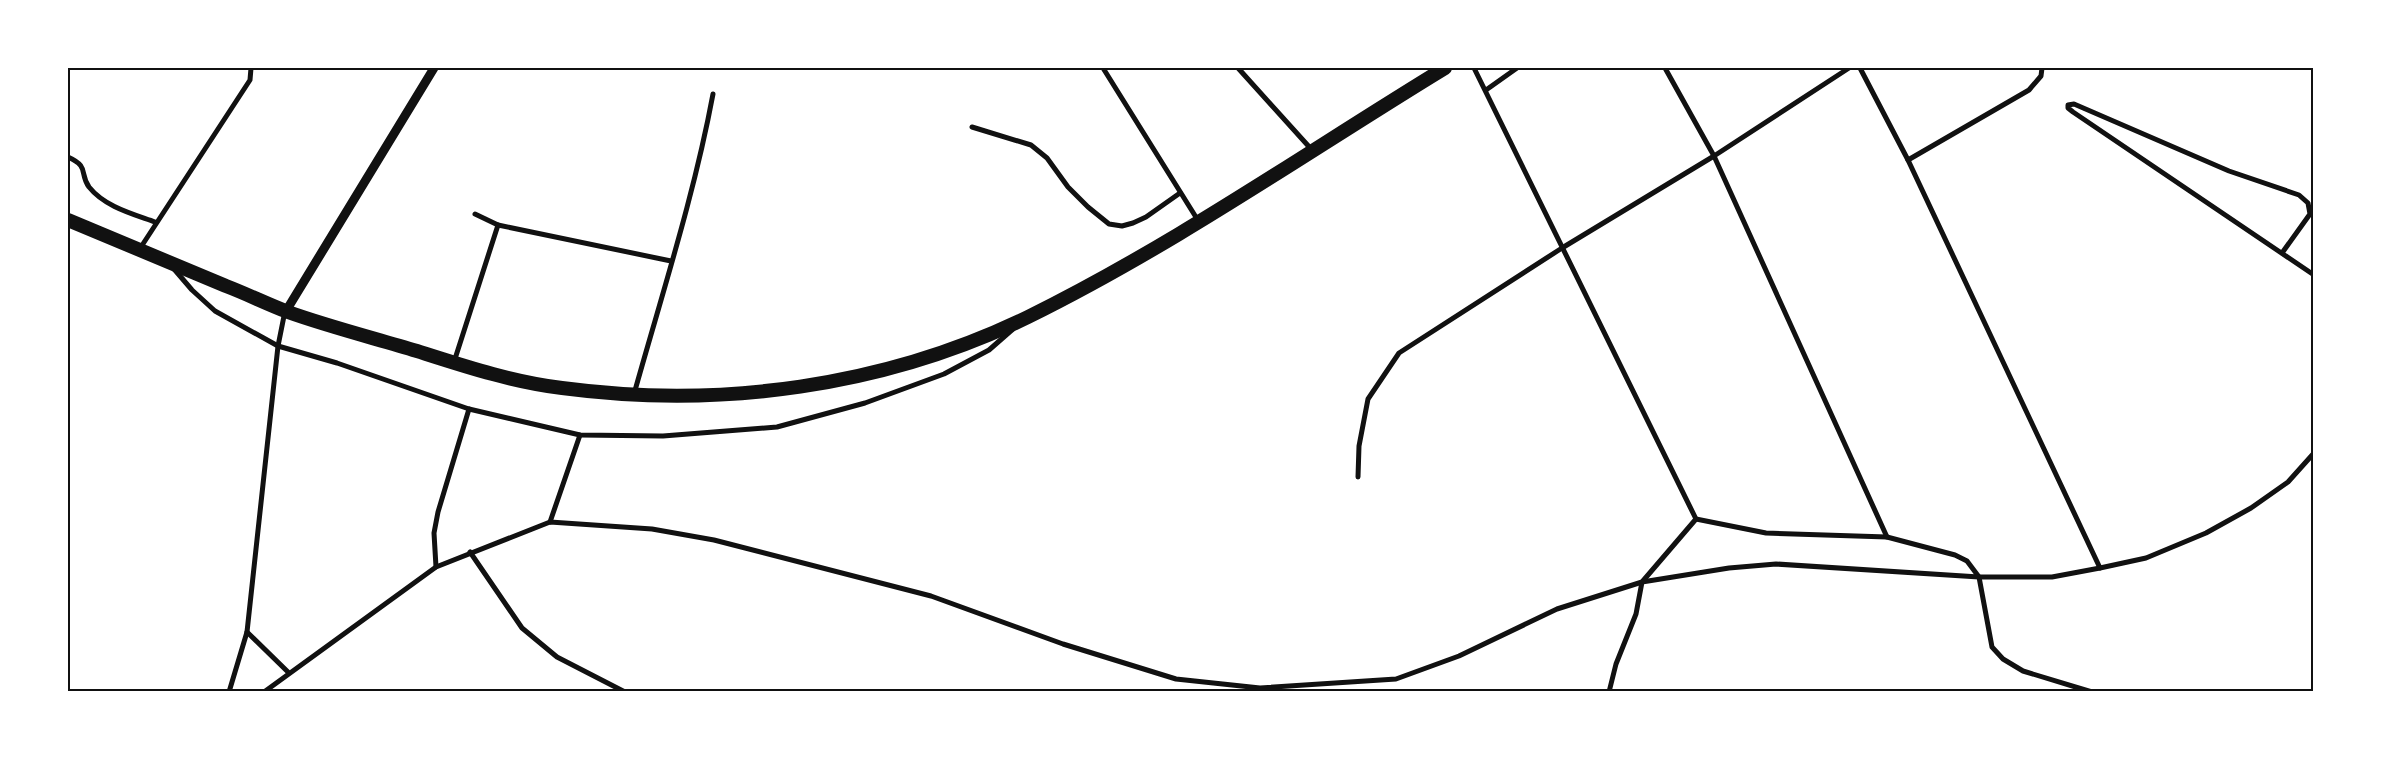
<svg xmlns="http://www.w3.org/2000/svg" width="2381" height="759" viewBox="0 0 2381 759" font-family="Raleway,sans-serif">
<rect width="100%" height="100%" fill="#fff"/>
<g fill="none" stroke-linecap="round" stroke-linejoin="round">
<g stroke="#111" stroke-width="5">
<path d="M1103,68l96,154"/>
<path d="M1238,68l74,82"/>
<path d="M1474,68l222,451 70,14 121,4 68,18 12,6 12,16 13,70 11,12 20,12 69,21"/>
<path d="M1665,68l49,88 173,381"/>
<path d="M1860,68l48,92 192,408"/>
<path d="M1486,90l31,-22"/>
<path d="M972,127l59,18 16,13 21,29 20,20 21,17 13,2 11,-3 13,-6 34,-24"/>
<path d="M68,157c22,10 11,16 21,30 16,20 44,27 66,35"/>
<path d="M1908,160l121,-70 12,-14 1,-8"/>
<path d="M475,214l23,11 173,36"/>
<path d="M139,250l111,-170 1,-12"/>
<path d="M2282,253l28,-39 -2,-11 -9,-8 -70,-24 -155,-67 -6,1v3l5,4 241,163"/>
<path d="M174,269l18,21 23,21 63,35 59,17 132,46 111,26 83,1 114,-9 88,-24 79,-29 45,-24 24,-21"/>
<path d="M454,362l44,-137"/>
<path d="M634,394c28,-100 60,-198 79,-300"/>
<path d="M1358,477l1,-31 9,-47 31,-46 163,-105 152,-92 135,-88"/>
<path d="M550,522l30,-87"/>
<path d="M470,552l52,76 35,29 68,35"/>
<path d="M436,567l-2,-34 4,-21 31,-103"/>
<path d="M247,632l41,40"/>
<path d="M229,692l18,-60 31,-286 7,-35"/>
<path d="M264,692l172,-125 114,-45 102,7 62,11 217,56 132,48 113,35 84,9 136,-9 63,-23 98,-47 85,-27 54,-63"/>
<path d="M1609,692l7,-28 20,-50 6,-32 87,-14 47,-4 203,13h73l48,-9 46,-10 60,-25 45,-25 37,-26 26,-29"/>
</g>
<path stroke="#111" stroke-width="9" d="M286,311l148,-243"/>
<path stroke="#111" stroke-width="14" d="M68,220c52,22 105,44 158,66 21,8 41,18 62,26 42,15 86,26 129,39 47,15 95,31 145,37 158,21 322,-1 466,-71 146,-72 279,-165 417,-249"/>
</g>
<rect width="2381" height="759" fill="none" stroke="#ffffff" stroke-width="138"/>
<rect x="69" y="69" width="2243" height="621" fill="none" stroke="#111" stroke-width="2"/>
</svg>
